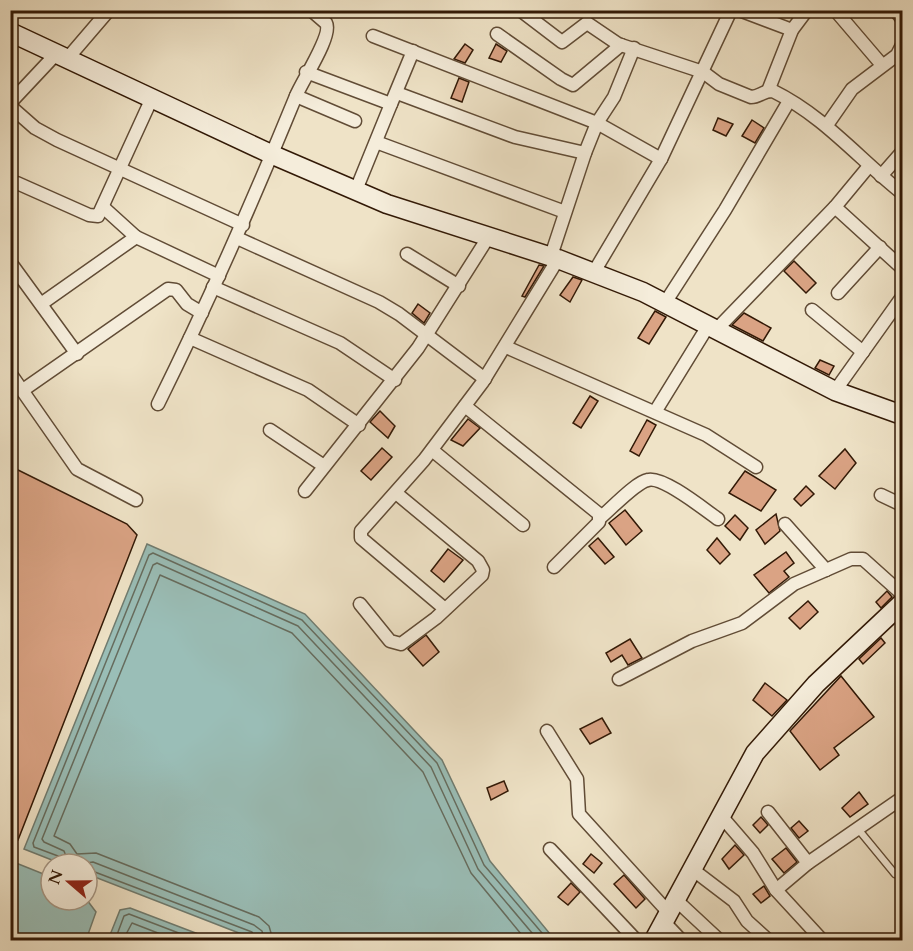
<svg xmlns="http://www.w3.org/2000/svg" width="913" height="951" viewBox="0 0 913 951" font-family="Cardo,serif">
<rect width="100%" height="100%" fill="#efe3c7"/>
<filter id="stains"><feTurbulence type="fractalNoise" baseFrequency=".00333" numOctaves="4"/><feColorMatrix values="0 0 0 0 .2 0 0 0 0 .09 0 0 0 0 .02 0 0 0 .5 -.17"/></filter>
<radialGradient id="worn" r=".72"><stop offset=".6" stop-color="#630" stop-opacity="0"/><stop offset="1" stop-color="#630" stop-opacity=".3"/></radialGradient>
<g fill="#9abeb7" stroke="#707c70" stroke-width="1.5">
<path d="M147,544l158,70 137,146 48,101 65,79h-298l-170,-66v-10h-25l-38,-15z"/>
<path d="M11,861l40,16v23h36l9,12 -10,28h-75z"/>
<path d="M130,908l84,32h-106l12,-30z"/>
</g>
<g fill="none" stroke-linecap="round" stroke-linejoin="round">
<g stroke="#666c5e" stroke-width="1.5">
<path d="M61,864l-3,-8 -24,-9 -1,-4 116,-288 4,-2 149,67 135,143 47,102 64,75"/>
<path d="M69,864l-5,-13 -20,-9 -2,-3 111,-274 4,-2 141,63 133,141 47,102 60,71"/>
<path d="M80,864l13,-2 161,63 8,6 2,9"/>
<path d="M87,869l165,63 4,8"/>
<path d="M115,940l9,-24 5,-2 68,26"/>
<path d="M123,940l9,-17 44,17"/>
<path d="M273,940l-4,-14 -10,-9 -163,-64 -19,1 -7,-10 -16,-8 106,-261 132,58 131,139 48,101 55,67"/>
</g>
</g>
<g fill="#daa384" stroke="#321906" stroke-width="1.5">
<path d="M465,44l8,6 -8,13 -11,-4z"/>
<path d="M496,44l11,7 -6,11 -12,-4z"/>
<path d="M459,78l10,4 -7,20 -11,-4z"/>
<path d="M718,118l15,6 -7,12 -13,-6z"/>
<path d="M752,120l12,8 -9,15 -13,-7z"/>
<path d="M794,261l22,22 -10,10 -22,-22z"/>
<path d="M539,265l5,1 -19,31 -3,-1z"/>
<path d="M573,277l9,3 -12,22 -10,-7z"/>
<path d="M418,304l12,9 -6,10 -12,-10z"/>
<path d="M655,311l11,6 -17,27 -11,-6z"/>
<path d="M744,313l27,15 -8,13 -31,-16z"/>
<path d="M820,360l14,6 -5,9 -14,-7z"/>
<path d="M590,396l8,5 -17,27 -8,-5z"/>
<path d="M380,411l15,15 -7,12 -18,-16z"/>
<path d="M468,419l12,9 -17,18 -12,-6z"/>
<path d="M647,420l9,5 -17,31 -9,-5z"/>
<path d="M382,448l10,9 -21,23 -10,-9z"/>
<path d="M845,449l11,14 -21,26 -16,-13z"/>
<path d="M10,466l117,58 10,11 -119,305 -8,1z"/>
<path d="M745,471l31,19 -15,21 -32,-18z"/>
<path d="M806,486l8,8 -13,12 -7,-7z"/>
<path d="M625,510l17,21 -16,14 -17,-22z"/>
<path d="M776,514l4,17 -15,13 -9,-14z"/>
<path d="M735,515l13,13 -8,12 -15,-14z"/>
<path d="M598,538l16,19 -9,7 -16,-18z"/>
<path d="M717,538l13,16 -10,10 -13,-14z"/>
<path d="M448,549l15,11 -19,22 -13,-11z"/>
<path d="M786,552l8,11 -10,8 5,6 -20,16 -15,-18z"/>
<path d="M887,591l5,6 -11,11 -5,-6z"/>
<path d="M808,601l10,11 -18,17 -11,-11z"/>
<path d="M426,635l13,17 -16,14 -15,-17z"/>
<path d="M881,638l4,5 -22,21 -4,-5z"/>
<path d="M630,639l12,19 -14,7 -6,-10 -11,7 -5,-9z"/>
<path d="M841,676l33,41 -40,31 5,7 -19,15 -30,-39z"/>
<path d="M765,683l22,17 -15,16 -19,-16z"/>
<path d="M602,718l9,15 -21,11 -10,-15z"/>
<path d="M504,781l4,10 -17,9 -4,-12z"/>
<path d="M859,792l9,12 -18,13 -8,-9z"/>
<path d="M761,817l7,8 -8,8 -7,-8z"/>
<path d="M799,821l9,10 -9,7 -8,-10z"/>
<path d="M735,845l9,10 -15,14 -7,-10z"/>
<path d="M786,848l11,14 -13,11 -12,-14z"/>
<path d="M591,854l11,9 -8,10 -11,-9z"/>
<path d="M624,875l21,24 -9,9 -22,-24z"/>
<path d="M571,883l9,9 -12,13 -10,-8z"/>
<path d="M764,886l6,10 -9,7 -8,-9z"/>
</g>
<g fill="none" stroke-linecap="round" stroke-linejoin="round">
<g stroke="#614c36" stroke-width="9">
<path id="lane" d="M858,829l37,45"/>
</g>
<g stroke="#614c36" stroke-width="15">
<g id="street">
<path d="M520,10l42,32 25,-19 31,21 85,28 16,12 32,13c9,0 13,-7 22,-6 51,25 86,68 129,102"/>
<path d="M739,10l53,20"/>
<path d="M835,10l47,55"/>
<path d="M895,10l7,9"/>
<path d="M497,34l64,45 12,6 48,-40"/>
<path d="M373,36l224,87 64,36"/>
<path d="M67,59l42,-49"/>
<path d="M306,72l85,32 22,-53"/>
<path d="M768,91l24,-61 15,-20"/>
<path d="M397,93l118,44 70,16"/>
<path d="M296,96l59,25"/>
<path d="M10,103l46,-49"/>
<path d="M10,106l25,22 22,12 186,85"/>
<path d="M827,125l25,-36 45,-34 5,-10"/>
<path d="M376,142l189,70"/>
<path d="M881,176l21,-24"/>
<path d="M17,183l72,32 9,1 54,-118"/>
<path d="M356,190l35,-86"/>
<path d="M835,207l67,61"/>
<path d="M104,208l32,29 83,39"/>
<path d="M237,238l142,64 20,12 86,65"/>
<path d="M407,254l52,32"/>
<path d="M551,256l34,-103 12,-30 17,-26 20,-49"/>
<path d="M10,262l67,92"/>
<path d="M594,272l67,-113 70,-149"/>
<path d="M213,287l127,56 55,37"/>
<path d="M838,293l42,-46"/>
<path d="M665,303l60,-93 64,-109"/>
<path d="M41,304l95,-67"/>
<path d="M812,310l51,42"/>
<path d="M716,330l119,-123 34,-41"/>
<path d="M190,338l118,52 51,35"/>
<path d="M506,347l200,88 50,32"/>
<path d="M10,373l67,96 59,31"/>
<path d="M23,390l145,-101 8,1 11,14 15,9"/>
<path d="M835,391l67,-94"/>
<path d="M158,404c50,-101 95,-203 138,-308 6,-15 37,-61 30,-73l-15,-13"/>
<path d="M465,406l134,108v8l-45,45"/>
<path d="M655,412l53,-86"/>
<path d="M270,430l54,36"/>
<path d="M432,450l91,75"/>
<path d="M305,491l113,-143 71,-112"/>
<path d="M881,495l21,10"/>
<path d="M600,518c11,-9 36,-36 48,-38 15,-4 57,30 70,39"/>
<path d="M785,524l41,46"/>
<path d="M360,604l30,37 11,3 35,-26 46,-43 1,-5 -5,-9 -82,-68"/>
<path d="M445,609l-84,-71v-7l63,-71 58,-77 76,-124"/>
<path d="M619,679l73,-38 50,-18 52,-39 57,-25h12l39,35"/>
<path d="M547,731l30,48 2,35 90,99"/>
<path d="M768,812l40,51"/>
<path d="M722,817l31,36 23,37 46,50"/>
<path d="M550,849l86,91"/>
<path d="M692,869l42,32 13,20 21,19"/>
<path d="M776,890l32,-27 94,-65"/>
<path d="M676,900l43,40"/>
<path d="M664,922l17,18"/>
</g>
</g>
<g stroke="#321906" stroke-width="21">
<g id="secondary">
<path d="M10,32l263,123 114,49 171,55 85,33 192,99 67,24"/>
<path d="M654,940l101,-187 61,-69 86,-81"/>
</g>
</g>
<use href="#lane" stroke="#f5eddb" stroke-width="6"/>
<use href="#street" stroke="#f5eddb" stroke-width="12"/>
<use href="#secondary" stroke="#f5eddb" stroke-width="18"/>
</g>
<rect width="913" height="951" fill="none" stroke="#efe3c7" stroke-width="36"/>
<rect x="12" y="12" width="889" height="927" fill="none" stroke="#321906" stroke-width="3"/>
<rect x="18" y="18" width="877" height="915" fill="none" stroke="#321906" stroke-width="1.5"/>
<g transform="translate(69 882) rotate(290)"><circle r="28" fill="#f5eddb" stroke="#a79886" stroke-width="1.5"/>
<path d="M0-4.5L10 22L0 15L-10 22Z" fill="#8f2418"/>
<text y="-9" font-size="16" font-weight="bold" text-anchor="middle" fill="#321906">N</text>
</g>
<rect width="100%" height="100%" filter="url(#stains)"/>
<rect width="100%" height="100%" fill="url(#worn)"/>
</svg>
